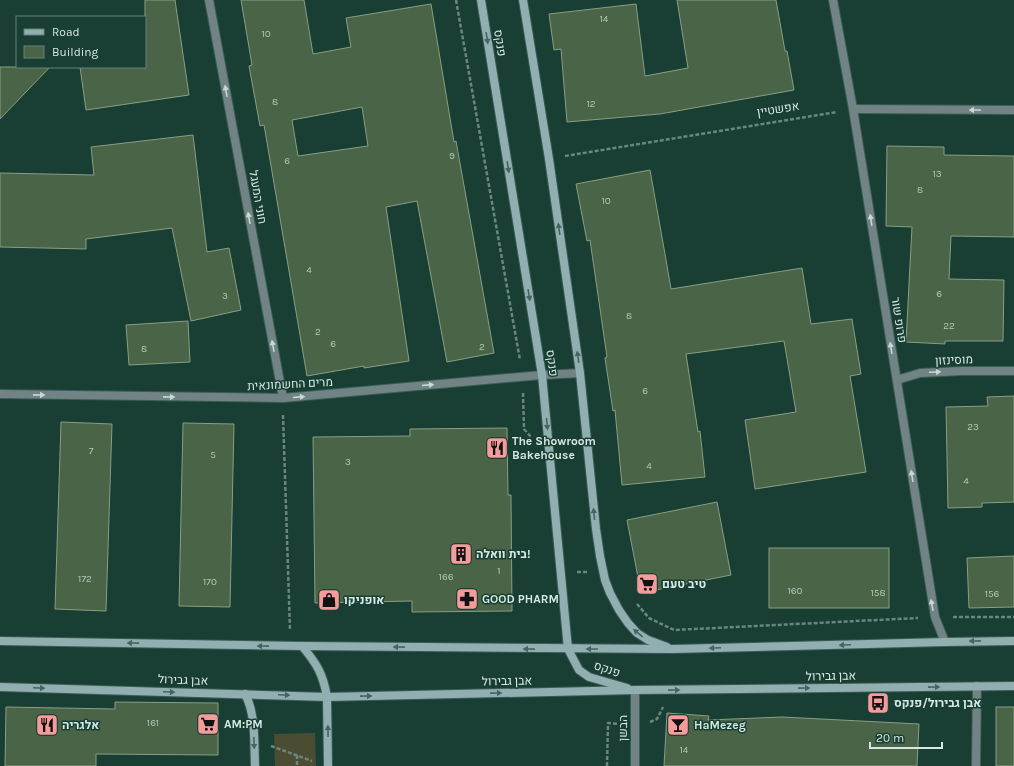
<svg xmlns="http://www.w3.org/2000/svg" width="1014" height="766" viewBox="0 0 1014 766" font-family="Karla,Heebo,sans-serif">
<rect width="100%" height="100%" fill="#193e34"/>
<path fill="#4b4d33" d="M315,733l1,33h-41l-1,-32z"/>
<g fill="#4a6447" stroke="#889f85" fill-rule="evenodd">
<path d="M145,0h30l14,95 -103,15 -6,-43h65z"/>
<path d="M241,0h63l9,54 38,-7 -5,-29 85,-14 23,138 2,-1 38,212 -47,9 -30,-161 -31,6 23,154 -45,7v-2l-57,10 -43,-251 -4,1 -11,-60 3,-1zM362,107l6,39 -70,10 -6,-36z"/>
<path d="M677,0h99l9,51h2l7,39 -134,24 -93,8 -6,-73 -7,1 -5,-36 87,-10 9,72 43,-8z"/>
<path d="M0,67h50l-50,52z"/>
<path d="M193,135l14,117 22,-4 12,62 -50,11 -19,-93 -86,11v10l-86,-2v-74l94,2 -3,-28z"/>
<path d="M887,146l57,1v8l70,1v81l-63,-1 -2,43 55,1 -1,61h-58v3l-39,-2 6,-115 -26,-1z"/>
<path d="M650,170l15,84 6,35 131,-21 9,56 41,-5 9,55 -11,2 16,96 -111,17 -10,-69 51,-8 -12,-71 -98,13 12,78 2,-1 5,46 -83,8 -7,-75 -2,1 -8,-53 2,-1 -17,-117 -3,1 -11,-57z"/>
<path d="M188,321l2,41 -61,3 -3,-40z"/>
<path d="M1014,396v106l-32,1v4l-34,1 -2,-101 42,-1 -1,-9z"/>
<path d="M61,422l51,2 -6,187 -51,-2z"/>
<path d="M183,423l51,1 -4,183 -51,-1z"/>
<path d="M507,428l1,67h3l1,116 -100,1v-11l-97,2 -2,-166 97,-1v-7z"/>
<path d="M717,502l14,73 -90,18 -14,-73z"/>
<rect x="769" y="548" width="120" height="60"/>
<path d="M1014,556v51l-45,1 -2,-50z"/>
<path d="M115,702l103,1v52l-122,-1v12h-91l1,-59 109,2z"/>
<rect x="996" y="707" width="18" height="59"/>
<path d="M667,713l42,3 -1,4 74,-3 137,7 -2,42h-253z"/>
</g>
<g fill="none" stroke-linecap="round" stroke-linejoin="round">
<g stroke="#3b5d53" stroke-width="10">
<g id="street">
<path d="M209,0l74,398"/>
<path d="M833,0l20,109 82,508 10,25"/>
<path d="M853,109l161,1"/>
<path d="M897,380l23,-7 42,-2h52"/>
<path d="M0,394l283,4 259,-23 38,-2"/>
<path d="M635,766v-76"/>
<path d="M976,766l1,-80"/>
</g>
</g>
<g stroke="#3b5d53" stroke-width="10">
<g id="secondary">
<path d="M481,0l61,375 26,274 11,21 10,7 38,11"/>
<path d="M523,0l26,159 31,214 16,156 4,27 5,24 5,13 9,17 9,13 9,10 11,7 19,7"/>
<path d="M0,641l302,5 371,3 272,-7 69,-1"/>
<path d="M302,646c15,18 21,28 25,51l1,69"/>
<path d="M0,687l327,10 308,-7 379,-4"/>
<path d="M245,694c11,20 9,49 10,72"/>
</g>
</g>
<g stroke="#69877e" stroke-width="2.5" stroke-dasharray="4 2" stroke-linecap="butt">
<path d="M456,0l64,360"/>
<path d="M565,156l272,-44"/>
<path d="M523,393l1,36 7,8"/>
<path d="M283,415l7,215"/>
<path d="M577,572h11"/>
<path d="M637,604l12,14 25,12 244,-12"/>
<path d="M953,617h61"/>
<path d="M650,722l7,-3 6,-12"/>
<path d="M271,746l41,15"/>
<path d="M297,755v11"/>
<path d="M607,766l1,-43 11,1"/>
</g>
<use href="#street" stroke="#718385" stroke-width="8"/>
<use href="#secondary" stroke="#91aeb1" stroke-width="8"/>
</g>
<defs><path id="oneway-solid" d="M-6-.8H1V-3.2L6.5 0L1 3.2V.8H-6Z"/></defs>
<g fill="#436560">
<use href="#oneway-solid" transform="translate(487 38) rotate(81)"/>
<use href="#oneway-solid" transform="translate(508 167) rotate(81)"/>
<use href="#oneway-solid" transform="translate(559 229) rotate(-98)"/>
<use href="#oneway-solid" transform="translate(529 295) rotate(81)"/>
<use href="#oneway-solid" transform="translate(578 357) rotate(-98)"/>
<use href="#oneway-solid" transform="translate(547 424) rotate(85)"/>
<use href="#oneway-solid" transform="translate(594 514) rotate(-96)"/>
<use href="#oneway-solid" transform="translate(638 633) rotate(-140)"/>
<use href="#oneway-solid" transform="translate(975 641) rotate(179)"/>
<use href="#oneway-solid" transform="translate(133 643) rotate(-179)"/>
<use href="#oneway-solid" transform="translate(845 645) rotate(178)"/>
<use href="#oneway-solid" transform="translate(263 646) rotate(-179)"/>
<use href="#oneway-solid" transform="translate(399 647) rotate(-179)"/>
<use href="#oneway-solid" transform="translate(715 648) rotate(178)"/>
<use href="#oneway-solid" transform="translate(529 649) rotate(-179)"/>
<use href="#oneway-solid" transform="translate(592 649) rotate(-180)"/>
<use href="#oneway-solid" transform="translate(934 687) rotate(-1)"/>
<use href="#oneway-solid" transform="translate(39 688) rotate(2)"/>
<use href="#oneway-solid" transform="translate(804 688) rotate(-1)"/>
<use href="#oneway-solid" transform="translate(674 690) rotate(-1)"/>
<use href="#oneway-solid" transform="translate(169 692) rotate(2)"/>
<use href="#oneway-solid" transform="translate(496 693) rotate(-1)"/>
<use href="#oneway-solid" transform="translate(284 695) rotate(2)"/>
<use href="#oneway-solid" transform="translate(366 696) rotate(-1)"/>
<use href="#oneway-solid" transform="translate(328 731) rotate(-91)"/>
<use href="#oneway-solid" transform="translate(254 743) rotate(88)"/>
</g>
<g fill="#c5dad3">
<use href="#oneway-solid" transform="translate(226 91) rotate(-100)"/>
<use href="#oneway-solid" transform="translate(975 110) rotate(-180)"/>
<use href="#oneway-solid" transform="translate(249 218) rotate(-100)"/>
<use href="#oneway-solid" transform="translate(871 220) rotate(-99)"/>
<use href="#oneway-solid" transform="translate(273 346) rotate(-100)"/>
<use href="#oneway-solid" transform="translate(891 348) rotate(-99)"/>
<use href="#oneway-solid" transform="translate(935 372) rotate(-3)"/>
<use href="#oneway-solid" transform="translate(428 385) rotate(-5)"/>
<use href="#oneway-solid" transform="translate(39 395) rotate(1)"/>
<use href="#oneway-solid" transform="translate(169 397) rotate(1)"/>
<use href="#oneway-solid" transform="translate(299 397) rotate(-5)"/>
<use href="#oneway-solid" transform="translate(912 476) rotate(-99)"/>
<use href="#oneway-solid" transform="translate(932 605) rotate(-100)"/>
</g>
<defs>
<g id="restaurant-square" transform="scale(1.15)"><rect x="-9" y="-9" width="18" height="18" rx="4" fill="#f59b9b" stroke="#193e34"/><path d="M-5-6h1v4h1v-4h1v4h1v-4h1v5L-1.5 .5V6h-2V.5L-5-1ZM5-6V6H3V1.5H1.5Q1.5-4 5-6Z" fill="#111"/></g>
<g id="building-square" transform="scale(1.15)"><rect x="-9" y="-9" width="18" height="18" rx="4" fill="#f59b9b" stroke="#193e34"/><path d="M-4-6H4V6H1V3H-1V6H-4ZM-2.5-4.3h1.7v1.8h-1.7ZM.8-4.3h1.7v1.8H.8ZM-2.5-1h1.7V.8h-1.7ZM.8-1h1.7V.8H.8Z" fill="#111"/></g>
<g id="supermarket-square" transform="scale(1.15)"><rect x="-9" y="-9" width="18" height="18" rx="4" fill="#f59b9b" stroke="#193e34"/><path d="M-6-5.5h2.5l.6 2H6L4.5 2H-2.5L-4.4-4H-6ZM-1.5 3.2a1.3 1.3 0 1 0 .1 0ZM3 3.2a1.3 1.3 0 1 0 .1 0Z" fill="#111"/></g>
<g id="pharmacy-square" transform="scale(1.15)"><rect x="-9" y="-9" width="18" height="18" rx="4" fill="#f59b9b" stroke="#193e34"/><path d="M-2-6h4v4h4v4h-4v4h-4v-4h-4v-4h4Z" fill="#111"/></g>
<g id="shop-square" transform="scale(1.15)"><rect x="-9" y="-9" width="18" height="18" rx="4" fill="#f59b9b" stroke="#193e34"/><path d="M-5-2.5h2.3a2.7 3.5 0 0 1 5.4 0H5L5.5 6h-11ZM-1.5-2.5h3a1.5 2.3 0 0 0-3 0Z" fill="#111"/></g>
<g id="bus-square" transform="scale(1.15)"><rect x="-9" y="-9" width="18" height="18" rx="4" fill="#f59b9b" stroke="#193e34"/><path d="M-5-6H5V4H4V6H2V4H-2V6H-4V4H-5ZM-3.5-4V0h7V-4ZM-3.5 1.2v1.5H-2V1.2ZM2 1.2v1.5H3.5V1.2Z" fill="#111"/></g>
<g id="bar-square" transform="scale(1.15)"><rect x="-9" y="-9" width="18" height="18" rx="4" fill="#f59b9b" stroke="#193e34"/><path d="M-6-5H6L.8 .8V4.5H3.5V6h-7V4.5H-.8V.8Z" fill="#111"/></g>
</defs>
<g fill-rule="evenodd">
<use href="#restaurant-square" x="497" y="448"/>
<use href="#building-square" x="461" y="554"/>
<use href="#supermarket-square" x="647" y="584"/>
<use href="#pharmacy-square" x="467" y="599"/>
<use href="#shop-square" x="329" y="600"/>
<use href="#bus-square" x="878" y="703"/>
<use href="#supermarket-square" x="208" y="724"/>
<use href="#restaurant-square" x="47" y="725"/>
<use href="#bar-square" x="678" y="725"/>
</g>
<g text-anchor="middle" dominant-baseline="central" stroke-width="3" stroke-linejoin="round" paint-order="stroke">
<g font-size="10" fill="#b2c8ba">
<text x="604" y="19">14</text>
<text x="266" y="34">10</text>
<text x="275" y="102">8</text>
<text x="591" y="104">12</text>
<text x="452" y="156">9</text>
<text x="287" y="161">6</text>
<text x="937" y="174">13</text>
<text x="920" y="190">8</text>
<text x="606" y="201">10</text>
<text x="309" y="270">4</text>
<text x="939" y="294">6</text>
<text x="225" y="296">3</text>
<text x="629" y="316">8</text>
<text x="949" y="326">22</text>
<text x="318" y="332">2</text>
<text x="333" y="344">6</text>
<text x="482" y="347">2</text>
<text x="144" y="349">8</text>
<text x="645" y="391">6</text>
<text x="973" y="427">23</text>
<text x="91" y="451">7</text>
<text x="213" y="455">5</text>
<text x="348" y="462">3</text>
<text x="649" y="466">4</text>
<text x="966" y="481">4</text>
<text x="499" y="571">1</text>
<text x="446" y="577">166</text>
<text x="85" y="579">172</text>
<text x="210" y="582">170</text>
<text x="795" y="591">160</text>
<text x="878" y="593">158</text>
<text x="992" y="594">156</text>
<text x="153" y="723">161</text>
<text x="684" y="750">14</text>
</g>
<g font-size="12" fill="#d4e9e1" stroke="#193e34">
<text transform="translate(500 43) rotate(81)">פנקס</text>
<text transform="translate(778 109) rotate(-9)">אפשטיין</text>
<text transform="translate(258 197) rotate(80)">חוני המעגל</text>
<text transform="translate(899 320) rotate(81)">פרופ שור</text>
<text transform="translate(954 360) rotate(-2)">מוסינזון</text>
<text transform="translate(552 363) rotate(82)">פנקס</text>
<text transform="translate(290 384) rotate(-3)">מרים החשמונאית</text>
<text transform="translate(607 669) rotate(18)">פנקס</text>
<text transform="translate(831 676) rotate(-1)">אבן גבירול</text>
<text transform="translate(183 680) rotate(2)">אבן גבירול</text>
<text transform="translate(507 681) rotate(-1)">אבן גבירול</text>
<text transform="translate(623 728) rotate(-89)">הבשן</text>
</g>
<g font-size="12" font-weight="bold" fill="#d4e9e1" stroke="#193e34" text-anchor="start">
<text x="512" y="441">The Showroom<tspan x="512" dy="14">Bakehouse</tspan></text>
<text x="476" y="554">בית וואלה!</text>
<text x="662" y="584">טיב טעם</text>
<text x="482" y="599">GOOD PHARM</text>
<text x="344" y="600">אופניקו</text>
<text x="894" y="703">אבן גבירול/פנקס</text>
<text x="224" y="724">AM:PM</text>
<text x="62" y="725">אלגריה</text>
<text x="694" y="725">HaMezeg</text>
</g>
</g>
<rect x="16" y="16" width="130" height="52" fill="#193e34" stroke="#648279"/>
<rect x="24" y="29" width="20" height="6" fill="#91aeb1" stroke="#648279"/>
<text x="52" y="36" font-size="12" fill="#d4e9e1">Road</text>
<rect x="24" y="46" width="20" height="12" fill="#4a6447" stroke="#648279"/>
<text x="52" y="56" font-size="12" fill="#d4e9e1">Building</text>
<path d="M870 742v6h72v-6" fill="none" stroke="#d4e9e1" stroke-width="2"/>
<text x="876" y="742" font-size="12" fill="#d4e9e1" stroke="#193e34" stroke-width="3" paint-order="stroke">20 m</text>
</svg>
